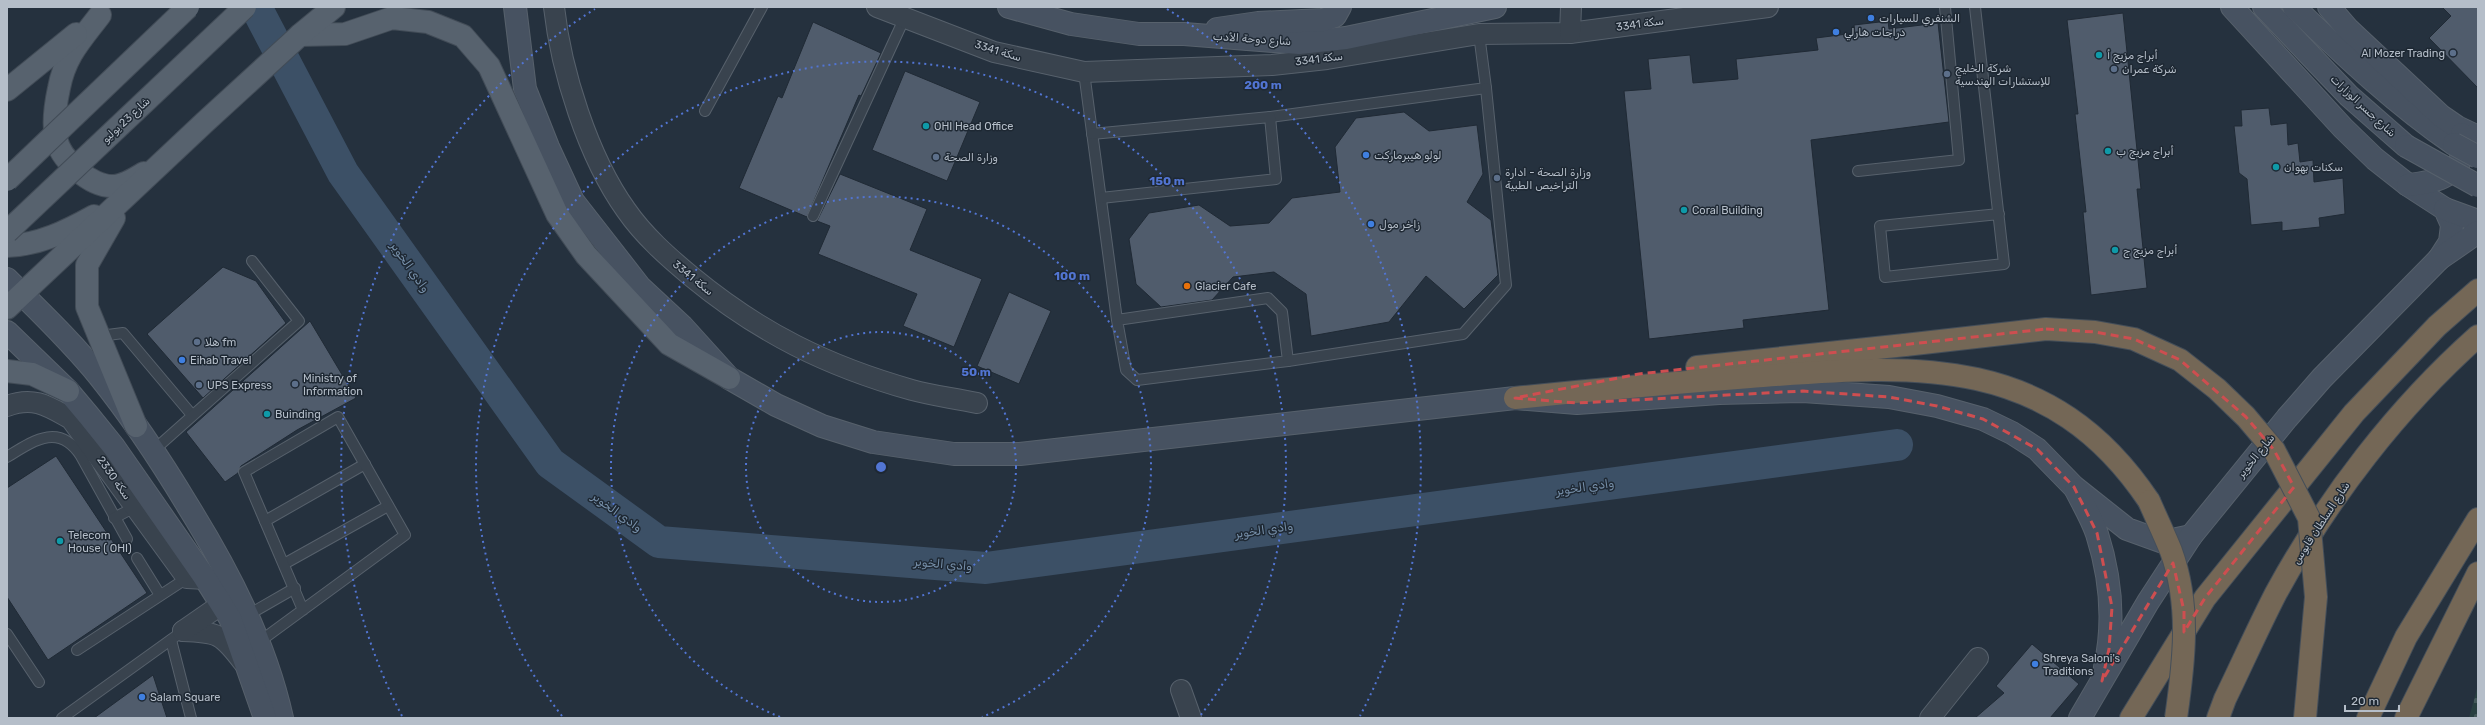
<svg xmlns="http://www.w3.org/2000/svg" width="2485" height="725" viewBox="0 0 2485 725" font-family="Rubik,Vazirmatn,sans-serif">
<defs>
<pattern id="cemetery-stones" width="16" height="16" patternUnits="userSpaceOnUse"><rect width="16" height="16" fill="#283f40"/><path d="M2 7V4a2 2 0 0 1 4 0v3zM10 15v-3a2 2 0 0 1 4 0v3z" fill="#45595a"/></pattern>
</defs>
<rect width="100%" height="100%" fill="#25313e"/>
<path fill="url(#cemetery-stones)" d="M2478,685v33h-9z"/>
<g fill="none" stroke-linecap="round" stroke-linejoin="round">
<path stroke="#3c5066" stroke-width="32" d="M256,7l87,166 207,290 109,79 327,26 911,-123"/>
</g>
<g fill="#505c6c" stroke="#202a35">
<path d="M2442,7h36v81l-49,-50 22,-22z"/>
<path d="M2123,13l18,176h-4l10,99 -56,7 -8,-83h3l-11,-98h3l-11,-94z"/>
<path d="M1888,21l1,8 49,-6 11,99 -138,18 18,170 -86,10 1,8 -95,11 -25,-248 27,-2 -3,-30 42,-4 3,28 45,-4 -2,-20 82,-9 -2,-12 39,-5 -1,-8z"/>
<path d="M813,22l68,31 -20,43 -2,-1 -52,122 -68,-29 39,-92 4,2z"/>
<path d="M905,71l75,31 -33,79 -75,-31z"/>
<path d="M2269,108l2,17 16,-2 1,22 10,-2 2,19 13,-2 1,22 29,-4 2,36 -26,4 1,9 -38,4v-9l-31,3 -4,-46 -8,-6 -5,-47h8l-1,-16z"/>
<path d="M1404,112l25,19 48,-6 6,49 -16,28 24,18 7,55 -34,34 -38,-33 -37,46 -78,14 -5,-42 -32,-22 -41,5 -21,23 -51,7 -25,-23 -7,-45 20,-26 50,-8 31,21 39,-3 23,-25 48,-6 -5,-45 21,-29z"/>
<path d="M840,174l87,35 -17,41 72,29 -28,68 -51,-21 14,-32 -99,-40 12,-28 -13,-5z"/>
<path d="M223,267l33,14 30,42 -83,75 -56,-64z"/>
<path d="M1009,292l42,19 -32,73 -42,-18z"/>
<path d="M310,321l46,77 -59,32 -56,36 -3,7 -13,9 -39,-50z"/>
<path d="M56,456l91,137 -99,67 -41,-63v-109z"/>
<path d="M2032,644l47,40 -29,34h-75l29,-25 -8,-7z"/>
<path d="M153,675l14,43h-73z"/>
</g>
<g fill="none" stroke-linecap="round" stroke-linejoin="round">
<g stroke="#57616c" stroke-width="12">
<g id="lane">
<path d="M1975,7l29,257 -119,13 -5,-51 119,-12"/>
<path d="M1084,72l33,248 151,-22 14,14 6,49 -151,19 -11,-10 -9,-50"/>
<path d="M705,111l57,-104"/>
<path d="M1270,117l216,-29 -7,-54"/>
<path d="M1092,134l178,-17 6,62 -175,19"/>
<path d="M1858,171l101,-11 -14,-153"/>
<path d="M813,216l92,-199"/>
<path d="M100,336l23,-3 69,82"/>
<path d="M1288,361l175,-27 43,-49 -20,-197"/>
<path d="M154,450l145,-129 -47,-60"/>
<path d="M7,457c26,-16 52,-35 74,-1l46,83"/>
<path d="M114,518l21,-11"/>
<path d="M265,521l100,-57"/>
<path d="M137,558l23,37"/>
<path d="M284,564l104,-58"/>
<path d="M248,615l47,-27"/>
<path d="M7,634l32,48"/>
<path d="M171,640l20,78"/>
<path d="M259,642l146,-107 -67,-118 -94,55 59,138"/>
<path d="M77,650l110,-72"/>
<path d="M62,718l121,-87"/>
</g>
</g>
<g stroke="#57616c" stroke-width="22">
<g id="street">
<path d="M554,7c7,64 34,150 72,203 18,26 42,47 66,67 68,56 135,89 220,113 21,6 43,8 65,13"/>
<path d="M877,7l117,45 90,20 188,-7 55,-6 152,-25 91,-1 198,-26"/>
<path d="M1570,33l1,-26"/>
<path d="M7,406c27,-10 41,0 64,13l116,159 19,1"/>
<path d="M183,631c35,1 39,3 60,31"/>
<path d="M183,631l39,-27"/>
<path d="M1181,690l10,28"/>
<path d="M1930,718l48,-60"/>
</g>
</g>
<g stroke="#57616c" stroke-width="24">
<g id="secondary">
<path d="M515,7l10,82 23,58 25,54 67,86 42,39 47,52 47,27 46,21 51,16 81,12h66l495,-56 62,5 142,-10 84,-2 86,6 48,9 46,13 29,14 25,16 37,38 53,42 36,13 28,-6"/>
<path d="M1009,7l62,17 68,10h45l115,9 47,-5 149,-31"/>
<path d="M2232,7l111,121 32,31 33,26 37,24 7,16 -2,17 -11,17"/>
<path d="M2264,7l85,89 57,50"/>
<path d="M2294,7c51,49 102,97 160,137"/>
<path d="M2329,7l19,22 93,87 16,11 21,10"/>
<path d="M1217,29l41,-6 65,-3 12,-4 5,-9"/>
<path d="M2408,185c31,-3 51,-9 59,-42l-5,-9"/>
<path d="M2445,209l33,12"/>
<path d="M7,279c31,31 65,63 92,97 33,41 62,85 89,130 41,66 77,136 94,212"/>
<path d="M7,332l61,59 21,25 25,31 89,128 27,43 35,100"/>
<path d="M2076,490c7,14 16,29 21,44 14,44 18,88 8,133"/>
<path d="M2080,718l68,-116 43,-66 96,-118 35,-40 117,-119 39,-27"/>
</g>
</g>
<g stroke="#424c57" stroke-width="24">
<g id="primary">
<path d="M100,15c-19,25 -35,41 -41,73 -3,14 -6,36 -3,49 3,22 35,50 57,49 10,0 23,-8 31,-13"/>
<path d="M300,35l45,-1 47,-16 36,4 35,14 26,30 68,148 29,41 83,89 60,34"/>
<path d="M7,90l69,-56"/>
<path d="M114,218l-27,47v42l49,119"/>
<path d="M7,246c32,-1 60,-15 87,-30"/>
<path d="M7,308l198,-186 95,-87 34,-28"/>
<path d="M7,371l25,3 36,17"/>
</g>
</g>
<g stroke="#444e59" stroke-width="24">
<g id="highway">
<path d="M1697,367l208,-22"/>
<path d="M1515,398c78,-8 157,-15 235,-21 159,-12 298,-27 399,124"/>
<path d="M2131,718l74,-120 149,-185 83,-87 41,-36"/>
<path d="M2218,718l7,-19c17,-35 33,-71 51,-106 52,-95 121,-185 202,-257"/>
<path d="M2368,718l38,-81 72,-118"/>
<path d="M2406,718l72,-145"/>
</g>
</g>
<use href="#lane" stroke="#39434e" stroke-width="10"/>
<use href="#street" stroke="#39434e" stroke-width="20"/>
<use href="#secondary" stroke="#475261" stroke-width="22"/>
<use href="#primary" stroke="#57626e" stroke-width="22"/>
<use href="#highway" stroke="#746756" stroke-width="22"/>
<g stroke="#57616c" stroke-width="24" stroke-linecap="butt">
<g id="secondary-bridge">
<path d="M2454,144l24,13"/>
<path d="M2406,146l72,40"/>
</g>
</g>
<g stroke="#424c57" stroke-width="24" stroke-linecap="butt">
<g id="primary-bridge">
<path d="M7,180l181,-173"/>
<path d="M7,232l238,-225"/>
</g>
</g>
<g stroke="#444e59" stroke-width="24" stroke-linecap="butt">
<g id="highway-bridge">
<path d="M1905,345l141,-16 49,3 39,7 46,21 37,29 29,28 28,33 35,68 7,79 -11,121"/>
<path d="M2149,501c7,16 15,33 22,50 20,55 13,111 5,167"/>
</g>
</g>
<use href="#secondary-bridge" stroke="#475261" stroke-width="22"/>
<use href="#primary-bridge" stroke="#57626e" stroke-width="22"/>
<use href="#highway-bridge" stroke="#746756" stroke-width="22"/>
</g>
<path fill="none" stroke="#ce4e50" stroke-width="3" stroke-dasharray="8 5" stroke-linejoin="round" d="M2046,329l49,3 39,7 46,21 66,57 28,33 20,37 -89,111 -21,34v-21l-11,-48 -71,118 7,-32 3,-42 -15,-74 -23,-46 -37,-38 -54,-30 -46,-13 -48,-9 -86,-6 -226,12 -62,-5 124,-24z"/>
<g fill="none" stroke="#5275d3" stroke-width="2" stroke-dasharray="2 4">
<circle cx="881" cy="467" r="135"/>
<path d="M780 717A270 270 0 1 1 982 717"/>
<path d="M562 716A405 405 0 1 1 1200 716"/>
<path d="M402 716A540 540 0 0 1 595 9M1167 9A540 540 0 0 1 1360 716"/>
</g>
<g fill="#3f7fe0" stroke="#1e2833" stroke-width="1.5">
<circle cx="1871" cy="18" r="4"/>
<circle cx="1836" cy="32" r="4"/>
<circle cx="1366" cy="155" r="4"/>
<circle cx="1371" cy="224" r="4"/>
<circle cx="182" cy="360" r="4"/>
<circle cx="2035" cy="664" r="4"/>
<circle cx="142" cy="697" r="4"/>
</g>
<g fill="#5c6f8a" stroke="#1e2833" stroke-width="1.5">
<circle cx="2453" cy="53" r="4"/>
<circle cx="2114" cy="69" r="4"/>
<circle cx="1947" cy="74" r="4"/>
<circle cx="936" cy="157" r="4"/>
<circle cx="1497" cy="178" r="4"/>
<circle cx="197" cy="342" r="4"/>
<circle cx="295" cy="384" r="4"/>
<circle cx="199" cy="385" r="4"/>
</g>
<g fill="#0f9aa8" stroke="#1e2833" stroke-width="1.5">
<circle cx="2099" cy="55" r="4"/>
<circle cx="926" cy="126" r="4"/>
<circle cx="2108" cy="151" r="4"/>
<circle cx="2276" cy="167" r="4"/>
<circle cx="1684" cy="210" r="4"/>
<circle cx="2115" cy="250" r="4"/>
<circle cx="267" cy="414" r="4"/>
<circle cx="60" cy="541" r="4"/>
</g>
<circle fill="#e8710a" stroke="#1e2833" stroke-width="1.5" cx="1187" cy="286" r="4"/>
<g text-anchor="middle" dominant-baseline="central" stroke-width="3" stroke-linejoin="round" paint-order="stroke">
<g font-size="11" fill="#b5bec9" stroke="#1e2833" text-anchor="start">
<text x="1879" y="18">الشنفري للسيارات</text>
<text x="1844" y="32">دراجات هارلي</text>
<text x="2445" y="53" text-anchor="end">Al Mozer Trading</text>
<text x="2107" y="55">أبراج مزيج أ</text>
<text x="1955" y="68">شركة الخليج<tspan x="1955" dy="13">للإستشارات الهندسية</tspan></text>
<text x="2122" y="69">شركة عمران</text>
<text x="934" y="126">OHI Head Office</text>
<text x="2116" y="151">أبراج مزيج ب</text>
<text x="1374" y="155">لولو هيبرماركت</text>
<text x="944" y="157">وزارة الصحة</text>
<text x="2284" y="167">سكنات بهوان</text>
<text x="1505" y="172">وزارة الصحة - ادارة<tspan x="1505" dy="13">التراخيص الطبية</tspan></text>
<text x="1692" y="210">Coral Building</text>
<text x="1379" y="224">زاخر مول</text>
<text x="2123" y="250">أبراج مزيج ج</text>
<text x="1195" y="286">Glacier Cafe</text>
<text x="205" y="342">هلا fm</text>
<text x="190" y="360">Eihab Travel</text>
<text x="303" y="378">Ministry of<tspan x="303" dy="13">Information</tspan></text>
<text x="207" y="385">UPS Express</text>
<text x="275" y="414">Buinding</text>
<text x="68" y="535">Telecom<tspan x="68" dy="13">House ( OHI)</tspan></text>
<text x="2043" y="658">Shreya Saloni's<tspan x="2043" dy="13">Traditions</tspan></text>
<text x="150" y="697">Salam Square</text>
</g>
<g font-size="11" fill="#b5bec9" stroke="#1e2833">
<text transform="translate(1640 24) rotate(-8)">سكة 3341</text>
<text transform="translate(1252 39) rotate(4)">شارع دوحة الأدب</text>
<text transform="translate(998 51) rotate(17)">سكة 3341</text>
<text transform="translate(1319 59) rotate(-7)">سكة 3341</text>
<text transform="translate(2363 106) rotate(43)">شارع جسر الوزارات</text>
<text transform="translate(126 120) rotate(-43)">شارع 23 يوليو</text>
<text transform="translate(693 278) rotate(39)">سكة 3341</text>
<text transform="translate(2256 456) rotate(-51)">شارع الخوير</text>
<text transform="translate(114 478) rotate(55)">سكة 2330</text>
<text transform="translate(2321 523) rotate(-57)">شارع السلطان قابوس</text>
</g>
<g font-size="12" font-style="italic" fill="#7790aa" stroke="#1e2833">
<text transform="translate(410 267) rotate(55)">وادي الخوير</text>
<text transform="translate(1585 487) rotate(-8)">وادي الخوير</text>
<text transform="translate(617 512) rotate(36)">وادي الخوير</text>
<text transform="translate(1264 530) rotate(-8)">وادي الخوير</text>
<text transform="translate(943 564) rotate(5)">وادي الخوير</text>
</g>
</g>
<circle cx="881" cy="467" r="6" fill="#5275d3" stroke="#1e2833" stroke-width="2"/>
<g font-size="12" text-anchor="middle" font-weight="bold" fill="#5275d3" stroke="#1e2833" stroke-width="3" stroke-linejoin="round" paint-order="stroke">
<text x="1263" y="89">200 m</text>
<text x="1167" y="185">150 m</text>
<text x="1072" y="280">100 m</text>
<text x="976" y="376">50 m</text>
</g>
<rect width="2485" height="725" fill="none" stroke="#b5bec9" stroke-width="16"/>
<path d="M2345 705v6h54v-6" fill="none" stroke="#b5bec9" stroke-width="2"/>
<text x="2351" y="705" font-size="12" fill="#b5bec9" stroke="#1e2833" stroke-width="3" paint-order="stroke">20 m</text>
</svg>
